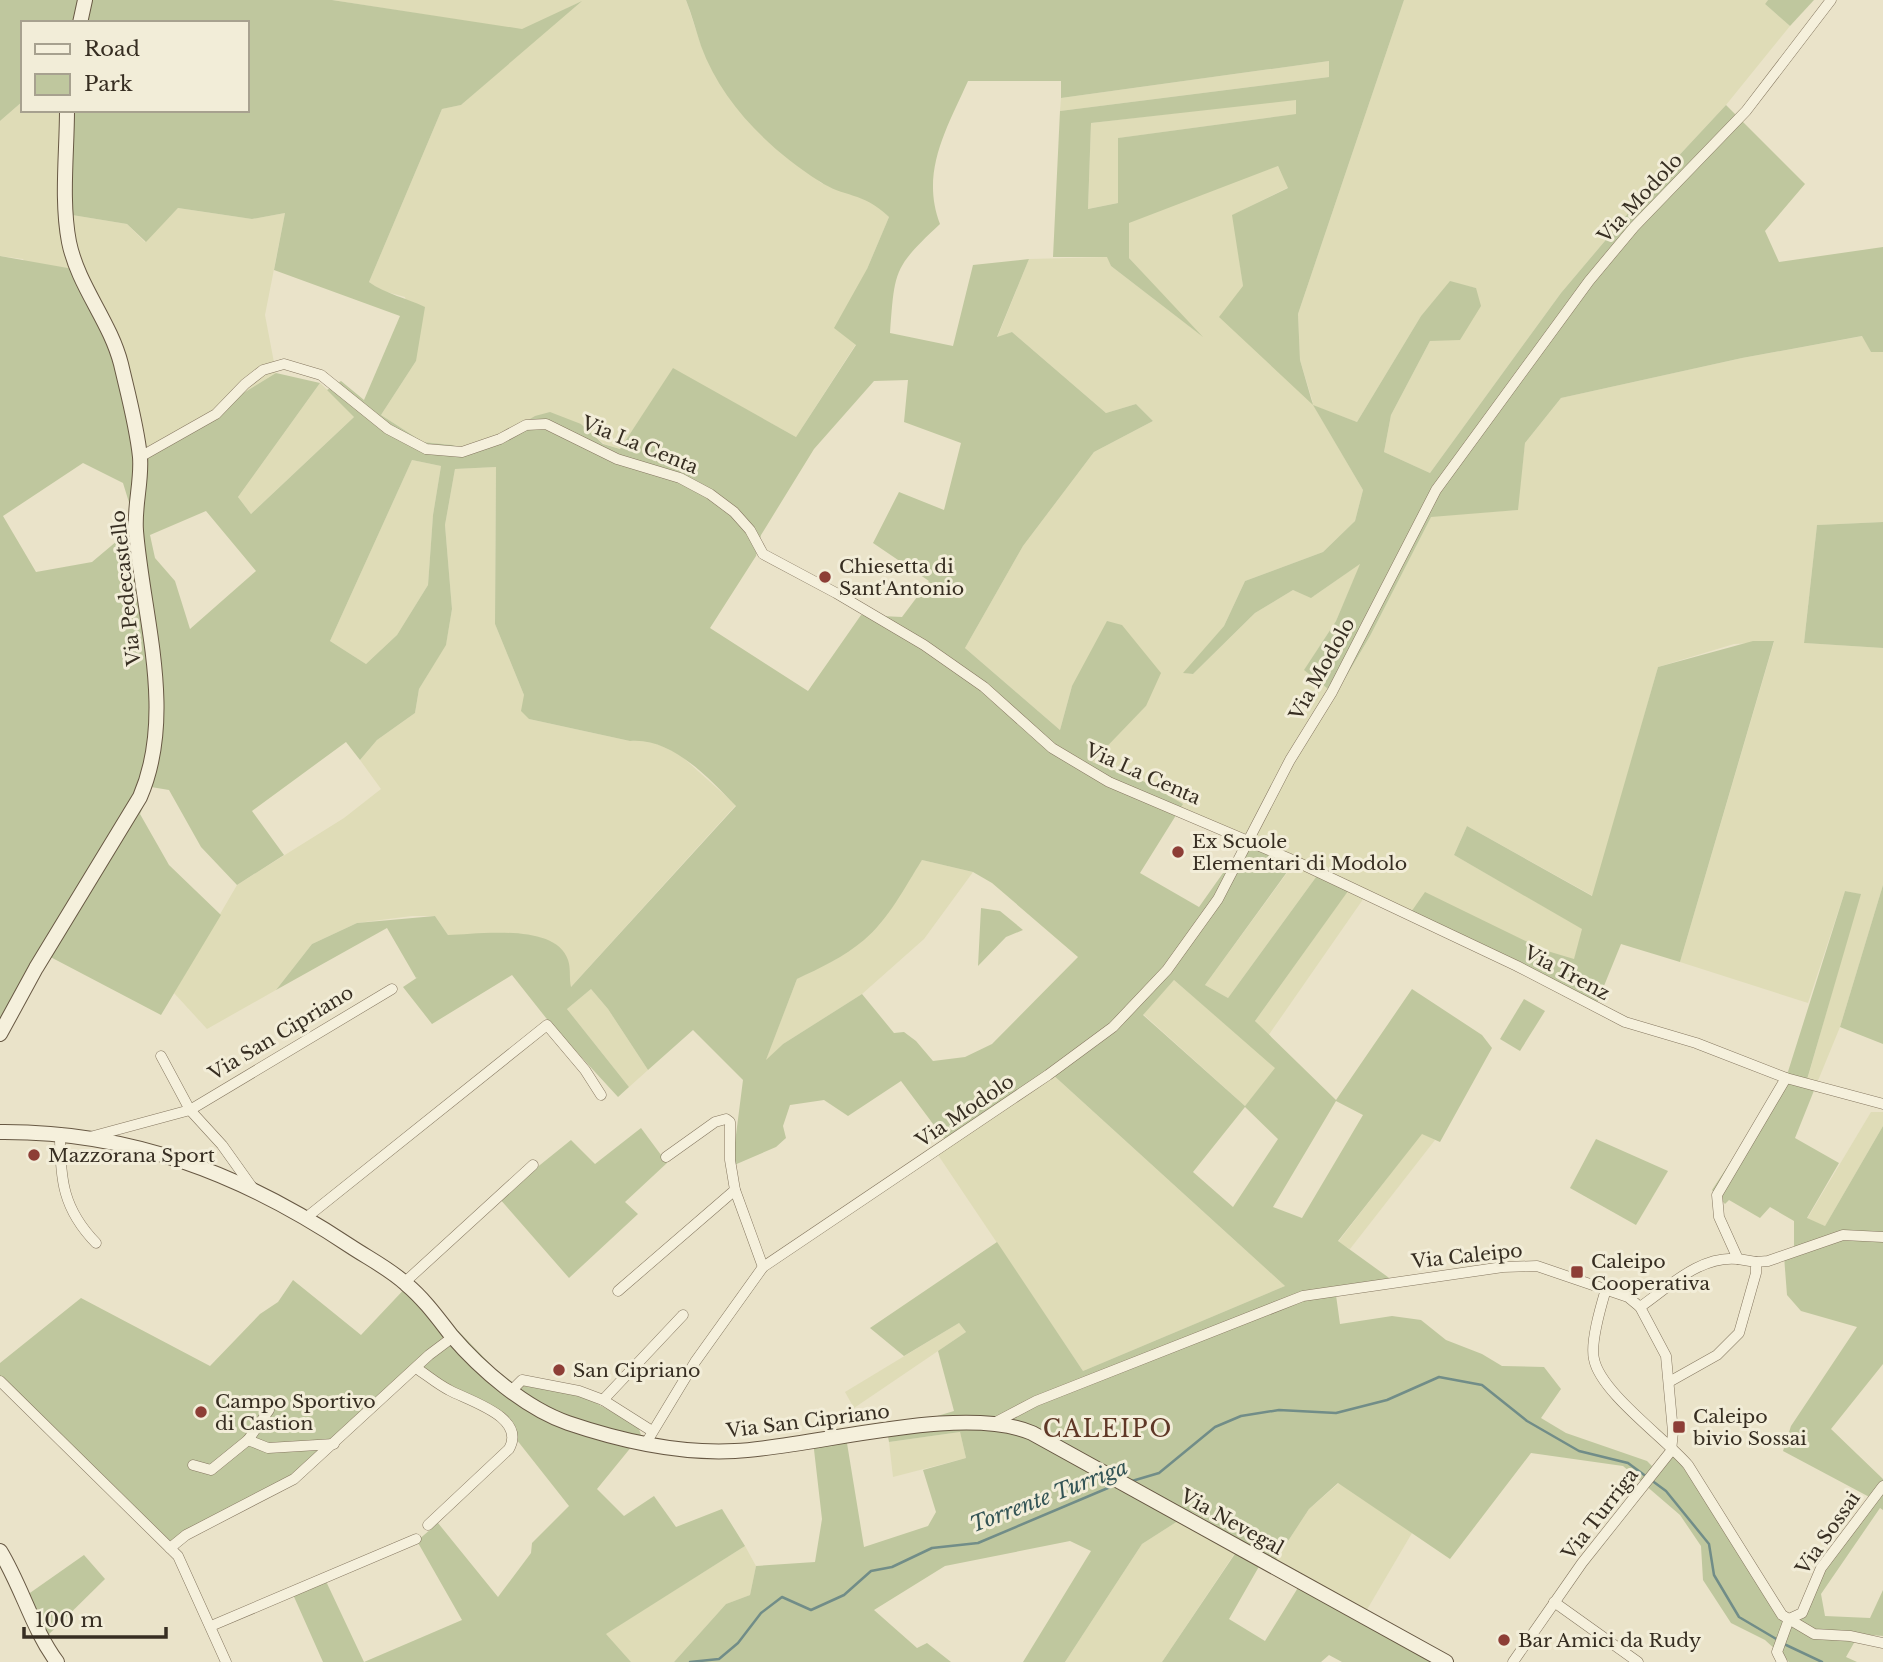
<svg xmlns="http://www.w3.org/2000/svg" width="1883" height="1662" viewBox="0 0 1883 1662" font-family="'Libre Baskerville',serif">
<rect width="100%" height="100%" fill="#eae3c9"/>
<g fill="#dfdcb7">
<path d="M332,0h354l16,48 26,46 93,89 51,18 17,16 -22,52 -11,75 -60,93 -123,-68 -53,80 -16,-5 -23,-20 -106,28 -23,-7 -29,-3 -42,-27 35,-54 -11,-64 -22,-6 -14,-9 73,-173 19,-4 117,-102 -56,27z"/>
<path d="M1404,0h364l-3,4 25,22 -64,79 -68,73 -97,115 -131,180 -46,-21 7,-37 39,-74 46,-53 -26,-6 -29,34 -64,106 -43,-16 49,84 -8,31 -32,31 -78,29 -21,45 -40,47 9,1 62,-61 38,-23 21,6 47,-33 -25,58 -31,48 32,23 33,-56 61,-120 86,-6 8,-67 36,-45 181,-40 121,-22 8,16h12v170l-66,3 -13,118 79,5v237l-43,142 -25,61 -9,-4 54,-190 -15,-3 -37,112 -128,-41 94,-320 -40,2 -76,23 -65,229 -126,-70 -13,29 129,74 -9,31 -165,-45 -43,-20 -98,141 -13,-15 95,-133 -31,-15 -91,125 -23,-13 90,-123 -115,-52 -37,-29 -52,-19 55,-56 -74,-20 -12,44 -95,-82 58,-102 71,-94 59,-31 -17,-17 -30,9 -94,-81 -15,6 32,-79 79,-2 3,9 87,67 -69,-75v-36l148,-57 12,22 -56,28 10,71 70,117 -13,-43 -2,-46z"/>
<path d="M1329,61v16l-269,34 1,-13z"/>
<path d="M1296,99l1,15 -178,24 -1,65 -30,6 3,-86z"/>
<path d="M23,101v9h49l-6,104 61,10 18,18 33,-34 74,11 33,-6 -20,102 11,58 -136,84 -117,-198 -23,-3v-135z"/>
<path d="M320,383l35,33 -104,98 -13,-17z"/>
<path d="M412,460l29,6 -8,49 -5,70 -31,50 -31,29 -36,-23z"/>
<path d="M496,467l-1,157 29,71 5,24 101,22 16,-2 33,15 57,51 -166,183 -122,-53 -13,-19h-23l-55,7 -45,21 -36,46 -69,39 -33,-36 63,-108 107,-67 37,-29 -21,-29 17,-20 38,-27 4,-24 27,-45 6,-35 -7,-84 10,-56z"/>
<path d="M922,860l51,12 -49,67 -62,55 -79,50 -18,18 32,-83 39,-20 54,-50z"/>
<path d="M1174,980l102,88 -31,38 -102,-92z"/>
<path d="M591,989l17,20 40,61 -19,17 -62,-78z"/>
<path d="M1051,1073l234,213 -202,85 -147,-219z"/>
<path d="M1871,1112h12v14l-58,100 -18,-7z"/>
<path d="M1422,1133l13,7 -85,109 -12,-7z"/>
<path d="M959,1323l7,9 -112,76 -9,-16z"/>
<path d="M960,1432l6,26 -73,19 -4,-35z"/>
<path d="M1339,1483l73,50 -47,80 -90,-52 34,-52z"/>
<path d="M1192,1512l51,29 -81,121h-97l77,-118z"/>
<path d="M745,1546l11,20 -6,29 -24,9 -52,58h-43l-26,-28z"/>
</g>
<g fill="#bfc79e" fill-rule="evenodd">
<path d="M0,0h332l190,29 60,-28 -121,104 -19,4 -73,173c17,12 37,16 56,25l-9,54 -35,54 42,27 29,3 23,7 60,-36 15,-4 31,12 22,20 17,5 53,-81 123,69 60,-92 -22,-17 33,-59 22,-52c-27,-26 -45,-19 -70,-36 -50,-32 -97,-78 -118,-135 -5,-15 -9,-31 -15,-46h718l-106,314 2,46 13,45 44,17 64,-106 29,-35 26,7 5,18 -21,34 -30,1 -39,74 -7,37 46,21 131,-180 97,-115 68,-73 79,79 -40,47 14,31 104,-15v105h-12l-9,-16 -120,22 -181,40 -36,45 -7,67 -87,7 -61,119 -33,56h-5l-28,-22 32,-49 24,-57 -49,34 -18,-8 -38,23 -62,61 -10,-1 41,-47 21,-45 78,-29 32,-31 8,-31 -50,-85 -94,-88 24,-31 -11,-71 56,-27 -10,-22 -149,57v35l74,79 -92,-71 -4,-9h-54l7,-146 269,-34v-16l-268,37v-17h-93c-21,47 -48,91 -28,143 -47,44 -45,46 -50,109l63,13 20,-81 56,-6 -32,78 15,-5 94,81 30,-9 17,17 -59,31 -71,94 -58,102 95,82 12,-44 35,-65 15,4 39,48 -15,33 -54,56 51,19 40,23 -43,69 59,34 48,-68 48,22 -90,124 23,13 91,-125 32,14 -96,134 81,79 76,-111 70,46 10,13 -52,94 -18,-8 -84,107 54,39 -57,8 5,36 52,-8 29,4 25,20 36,14 20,12 42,1 17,22 -20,29 25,15 81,28 11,11 15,-20 105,159 12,6 14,-1 7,-27 64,-89 -92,-49 8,-25 66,-99 -56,-16 -14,-16 -3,-39 10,-2v-33l-24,-14 -10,11 -31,-18 -4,4 -13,-14 74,-112 59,-187 16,3 -55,189 9,5 -20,50 44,25 -32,55 18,8 58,-100v238l-52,65 52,50v31l-3,-2 -59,86 4,22 45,2 13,-28v46l-24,-2 -13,23 11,5h-68l-24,-22 -34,-17 -28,-43 -2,-34 -21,-31 -57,-49 -92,-13 -81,106 -112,-76 -29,26 -34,52 -10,-5 -36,63 36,22 39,-63 150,84h-112l-13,-7 -8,7h-159l81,-120 -51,-30 -50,32 -77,118h-42l68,-111 -21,-10 -125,25 -71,44 43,38 10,-5 24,19h-277l52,-58 24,-9 6,-29 59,-4 7,-43 -9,-78 33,-4 18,110 64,-21 8,-14 -13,-42 43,-12 -6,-26 -71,10 -2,-11 67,-20 -16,-60 28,-19 -7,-9 -55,33 -34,-28 127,-86 86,129 202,-85 -234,-213 -103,71 -47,-63 -53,35 -24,-16 -34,5 -7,21 3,12 -10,9 -44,19 11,-86 -50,-50 -45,40 -40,-61 -17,-20 -24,20 62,78 -11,10 -68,-74 -38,-48 -80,49 -29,-37 15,-10 -2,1 -29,-50 -111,62 36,-46 45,-21 78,-7 13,19c31,-1 108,-12 120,25 3,8 1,19 3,27l165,-181c-27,-28 -65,-69 -106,-65l-101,-22 -8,-8 3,-16 -29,-71 1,-157 -41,2 -10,56 7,84 -6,36 -27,44 -4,24 -38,27 -17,20 -14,-18 -94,69 32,44 -47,30 -36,-38 -32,-57 -18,-3 -11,27 29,51 52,50 -60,100 -122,-64 -39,76v-771l79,14 40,70 21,117 136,-84 44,10 -82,114 13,17 103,-97 -27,-27 14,-9 23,19 36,-84 -126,-46 11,-57 -33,6 -74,-11 -32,34 -19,-18 -61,-10 6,-104h175v-87h-224v78l-23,20zM1296,100v14l-178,24v65l-30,6 3,-86zM908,380l-4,42 57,21 -17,67 -45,-18 -26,51 56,38 -27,36 -41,-2 -53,76 -98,-63 46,-72 5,-21 53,-86 60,-68zM412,460l29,6 -8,49 -5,70 -31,50 -31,29 -36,-23zM83,463l40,20 13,42 -44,37 -56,10 -33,-56zM206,511l50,60 -66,58 -15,-48 -20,-23 -5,-23zM922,860l51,12 19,11 86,74 -86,87 -27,13 -32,4 -17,-20 -12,-9 -10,1 -32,-39 -79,50 -17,16 31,-81c23,-11 47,-22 67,-39 24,-20 41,-53 58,-80zM1174,980l101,88 -30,38 -102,-91zM1336,1101l27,14 -61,103 -29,-11zM1245,1107l33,32 -45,68 -40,-35z"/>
<path d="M1768,0h46l-24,26 -25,-22z"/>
<path d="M1883,522v126l-79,-5 13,-118z"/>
<path d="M1753,641h21l-94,321 -59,-18 -26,64 -186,-93 16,-23 119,58 30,9 8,-30 -128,-74 13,-29 125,70 66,-229z"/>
<path d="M1883,885v159l-43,-17z"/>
<path d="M981,908l19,3 23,19 -17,7 -28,29z"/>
<path d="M1524,999l21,12 -25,40 -20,-12z"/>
<path d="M641,1128l26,35 -42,39 13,12 -69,64 -70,-80 72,-58 24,24z"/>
<path d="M1596,1139l72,32 -32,54 -66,-37z"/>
<path d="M293,1280l68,55 50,-53 85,88 23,17 2,-3 62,12 55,30 3,9 -44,54 27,27 30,-20 22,31 46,-18 23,37 -139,88 25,28h-308l-32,-72 33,-13 40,85 98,-42 -45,-79 21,-18 60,74 33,-44 1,-10 37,-37 -71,-90 -81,-48 -122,112 -127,62 -168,-159v-20l81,-65 129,68 50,-52 18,-12z"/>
<path d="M84,1555l21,24 -63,62 -15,-46z"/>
</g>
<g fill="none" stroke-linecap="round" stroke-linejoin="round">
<g stroke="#718d88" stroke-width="2.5">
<path d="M1132,1481l27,-8 56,-46 26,-11 38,-6 57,3 51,-13 52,-23 43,8 45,36 52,30 49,12 38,28 43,53 5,31 25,42 39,23"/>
<path d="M1784,1644l38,18"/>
<path d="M690,1662l29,-3 19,-16 23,-30 21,-16 29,13 33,-15 27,-24 21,-4 40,-19 46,-5 137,-58"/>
</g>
<g stroke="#857760" stroke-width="11">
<g id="street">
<path d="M140,457l76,-43 29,-30 18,-14 21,-6 37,11 67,54 38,20 36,3 38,-13 26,-14 20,-1 71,35 63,19 30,16 24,18 16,18 13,24 73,39 88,52 60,42 68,61 57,34 186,79 222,105 108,56 71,21 90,35 97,26"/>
<path d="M161,1056l29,54 32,35 30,42"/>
<path d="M60,1133c0,47 3,76 36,110"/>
<path d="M90,1137l100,-27 202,-121"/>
<path d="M666,1157l49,-35 11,-3 4,3v38l5,30 28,77"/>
<path d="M307,1217l240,-192 38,45 16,25"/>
<path d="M1756,1262l12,-1 75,-26 40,2"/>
<path d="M405,1282l128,-117"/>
<path d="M1606,1289c-5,17 -16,53 -12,70 6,33 72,80 94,106l94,150 32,19 36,2 33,7"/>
<path d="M618,1291l117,-101"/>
<path d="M1640,1307c29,-20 60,-52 98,-48"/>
<path d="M416,1368c11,7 21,16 33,22 20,11 78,27 60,59l-81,76"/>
<path d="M0,1381l178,175 48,106"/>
<path d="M1669,1382l48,-27 22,-22 17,-60v-11l-18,-3 -19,-42 -2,-22 69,-117"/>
<path d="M512,1390l10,-10 57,11 24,9 49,31"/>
<path d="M603,1400l80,-85"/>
<path d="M269,1410l-21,30 20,8 66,-4"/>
<path d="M996,1422l40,-21 267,-105 200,-29 34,-1 91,31 12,10 26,49 7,76 -2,19 -89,112 -69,99"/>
<path d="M646,1443l49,-81 68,-95 285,-192 65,-48 54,-57 51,-71 72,-139 42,-68 104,-202 153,-209 45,-54 112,-116 85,-111"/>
<path d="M193,1465l18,5 37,-30"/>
<path d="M170,1548l16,-13 108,-56 135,-124 24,-18"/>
<path d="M1554,1602l84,60"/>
<path d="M1789,1619l13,-6 19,-45 62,-82"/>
<path d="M211,1626l205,-87"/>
<path d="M1782,1662l-5,-10 12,-33"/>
</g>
</g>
<g stroke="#675843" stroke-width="16">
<g id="secondary">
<path d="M80,23l5,-23"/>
<path d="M0,1034l36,-66 104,-171c36,-83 3,-180 -4,-266 -2,-25 6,-50 4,-74 -3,-30 -12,-63 -19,-93 -11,-43 -43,-78 -52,-122 -8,-42 -2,-89 -2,-132"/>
<path d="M0,1132c131,-1 242,42 350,114 18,12 40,23 56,38 18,15 31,33 45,51 30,35 74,73 117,88 53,18 111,31 167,28 81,-4 226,-48 297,-18l414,229"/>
<path d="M0,1551c22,36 32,77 57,111"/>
</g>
</g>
<use href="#street" stroke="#f5f0dc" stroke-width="10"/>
<use href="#secondary" stroke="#f5f0dc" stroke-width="14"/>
</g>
<g fill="#8d3e36" stroke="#f2edd8" stroke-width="2.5">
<circle cx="825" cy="577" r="7"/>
<circle cx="1178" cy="852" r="7"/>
<circle cx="34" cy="1155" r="7"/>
<rect x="1570" y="1265" width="14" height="14" rx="3.5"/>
<circle cx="559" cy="1370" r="7"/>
<circle cx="201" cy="1412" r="7"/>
<rect x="1672" y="1420" width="14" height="14" rx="3.5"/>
<circle cx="1504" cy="1640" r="7"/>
</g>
<g text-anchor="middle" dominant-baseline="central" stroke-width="6" stroke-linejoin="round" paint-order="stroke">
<g font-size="19" fill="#372e22" stroke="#f2edd8">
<text transform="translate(1640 198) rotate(-47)">Via Modolo</text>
<text transform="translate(640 445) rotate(22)">Via La Centa</text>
<text transform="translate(126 588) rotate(-96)">Via Pedecastello</text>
<text transform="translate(1322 669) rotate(-61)">Via Modolo</text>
<text transform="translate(1143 774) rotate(24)">Via La Centa</text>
<text transform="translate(1567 973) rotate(28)">Via Trenz</text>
<text transform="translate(281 1033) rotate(-31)">Via San Cipriano</text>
<text transform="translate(965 1111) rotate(-34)">Via Modolo</text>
<text transform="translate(1467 1256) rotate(-6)">Via Caleipo</text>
<text transform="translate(808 1421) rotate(-7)">Via San Cipriano</text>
<text transform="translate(1600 1514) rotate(-52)">Via Turriga</text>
<text transform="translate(1232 1522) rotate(29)">Via Nevegal</text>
<text transform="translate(1828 1533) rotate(-55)">Via Sossai</text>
</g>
<g font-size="19" fill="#372e22" stroke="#f2edd8" text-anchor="start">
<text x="839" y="566">Chiesetta di<tspan x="839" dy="22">Sant'Antonio</tspan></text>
<text x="1192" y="841">Ex Scuole<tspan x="1192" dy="22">Elementari di Modolo</tspan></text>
<text x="48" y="1155">Mazzorana Sport</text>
<text x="1591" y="1261">Caleipo<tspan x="1591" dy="22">Cooperativa</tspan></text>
<text x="573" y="1370">San Cipriano</text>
<text x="215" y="1401">Campo Sportivo<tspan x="215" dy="22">di Castion</tspan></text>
<text x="1693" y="1416">Caleipo<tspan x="1693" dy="22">bivio Sossai</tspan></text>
<text x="1518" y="1640">Bar Amici da Rudy</text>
</g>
<g font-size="21" font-style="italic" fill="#335455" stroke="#f2edd8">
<text transform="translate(1049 1496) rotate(-21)">Torrente Turriga</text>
</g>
<g font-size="23" letter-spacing="2" fill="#5f3726" stroke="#f2edd8">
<text x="1108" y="1429">CALEIPO</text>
</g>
</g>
<rect x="21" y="21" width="228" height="91" fill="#f2edd8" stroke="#a7a18f" stroke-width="2"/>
<rect x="35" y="44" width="35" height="10" fill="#f5f0dc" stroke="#a7a18f" stroke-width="2"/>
<text x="84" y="56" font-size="21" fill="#372e22">Road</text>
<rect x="35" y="74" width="35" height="21" fill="#bfc79e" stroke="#a7a18f" stroke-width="2"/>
<text x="84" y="91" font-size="21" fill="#372e22">Park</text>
<path d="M24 1627v10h142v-10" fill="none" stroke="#372e22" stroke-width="3.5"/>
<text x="35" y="1627" font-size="21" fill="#372e22" stroke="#f2edd8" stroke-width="5" paint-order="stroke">100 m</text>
</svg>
